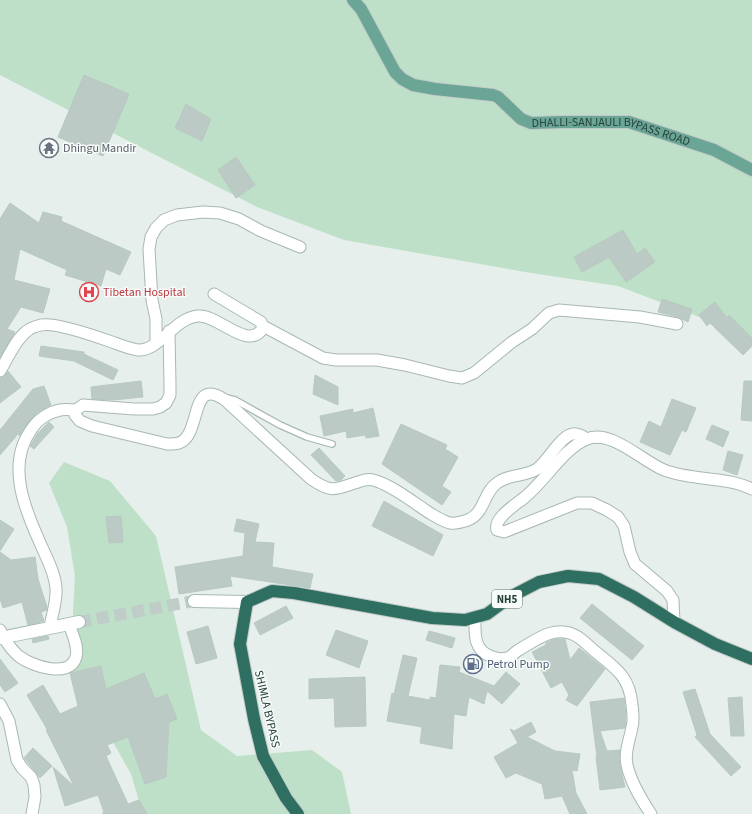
<svg xmlns="http://www.w3.org/2000/svg" width="752" height="814" viewBox="0 0 752 814" font-family="'Source Sans 3',sans-serif">
<rect width="100%" height="100%" fill="#e6efeb"/>
<g fill="#bfe0c8">
<path d="M0,0h752v337l-134,-51 -87,-13 -187,-33 -87,-33 -257,-132z"/>
<path d="M64,462l46,19 46,55 45,194 36,26 75,-6 30,22 9,42h-208l-12,-40 -61,-108 5,-90 -8,-49 -18,-44z"/>
</g>
<g fill="#bbcac4" stroke="#b8c9c2">
<path d="M84,75l45,19 -26,62 -45,-19z"/>
<path d="M186,104l25,15 -9,22 -27,-13z"/>
<path d="M236,157l19,28 -19,13 -18,-28z"/>
<path d="M10,203l29,20 4,-11 19,5 -1,4 70,31 -11,23 -14,-6 -5,17 -36,-11 2,-5 -47,-21 -6,31 36,9 -7,24 -22,-6 -14,22 8,3 -15,25v-138z"/>
<path d="M623,230l14,24 8,-6 10,14 -29,20 -17,-25 -27,15 -8,-15z"/>
<path d="M662,299l30,10 -4,13 -10,-5 -20,-5z"/>
<path d="M715,302l12,16 2,-3 23,23v8l-9,9 -33,-32 -3,3 -8,-11z"/>
<path d="M41,346l43,6v2l34,16 -5,10 -39,-19 -35,-5z"/>
<path d="M8,371l13,16 -21,16v-25l4,-1z"/>
<path d="M315,375l23,12v18l-25,-11z"/>
<path d="M141,381l2,16 -30,3 -21,-1 -1,-12z"/>
<path d="M744,381h8v40l-11,-1z"/>
<path d="M44,386l7,19 -13,7 -6,6 -12,18 -2,-2 -18,21v-25l33,-41z"/>
<path d="M672,399l24,9 -10,24 -4,-2 -12,25 -30,-13 9,-21 12,6z"/>
<path d="M373,408l6,28 -13,2 -1,-3 -18,3 -1,-7 -22,5 -4,-20 33,-7v4z"/>
<path d="M49,422l5,5 -20,22 -4,-3 7,-12z"/>
<path d="M401,424l46,21 -2,4 13,8 -16,29 9,6 -9,13 -60,-41z"/>
<path d="M712,425l17,7 -6,15 -17,-8z"/>
<path d="M319,448l26,28 -4,4 -5,1 -25,-26z"/>
<path d="M728,451l15,4 -6,20 -14,-5z"/>
<path d="M384,501l59,34 -10,21 -61,-30z"/>
<path d="M121,516l2,26 -14,1 -3,-26z"/>
<path d="M237,519l22,5 -4,18 19,1 -2,24 41,7 -3,14 -80,-12 2,10 -53,8 -4,-27 68,-11 2,-23 -11,-2z"/>
<path d="M0,520l14,9 -14,22z"/>
<path d="M0,552l11,8 24,-3 3,22 9,28v3l-6,2 3,9 -16,4 -6,-23 -19,6 -3,-9z"/>
<path d="M592,604l52,42 -12,14 -52,-42z"/>
<path d="M286,606l7,12 -33,17 -6,-12z"/>
<path d="M208,626l9,32 -21,6 -9,-32z"/>
<path d="M336,630l32,11 -9,27 -33,-13z"/>
<path d="M429,631l26,7 -3,10 -26,-8z"/>
<path d="M48,636l1,3 -16,4 -1,-4z"/>
<path d="M555,639h10l5,21 9,-12 26,21 -28,37 -11,-6 3,-5 -7,-13 -11,6 -19,-36 14,-7v-2z"/>
<path d="M403,655l14,3 -9,38 22,4v-3l6,1 4,-33 20,2 -1,5 35,14 12,-14 14,12 -18,20 -15,-13 -3,13 -15,-7 -3,19 -12,-2 -2,35 -32,-6 2,-16 -35,-6 5,-28 2,1z"/>
<path d="M0,659l18,24 -13,9 -5,-7z"/>
<path d="M101,666l5,23 38,-16 11,26 12,-5 10,25 -8,3 -3,55 -21,7 -17,-47 -21,8 4,8 -5,3 22,48 11,-4 8,14h-44v-2h1l-6,-17 -33,11 -12,-39 21,19 -28,-56 1,-1 -20,-34 16,-10 17,29 18,-8 -8,-33z"/>
<path d="M365,677l1,49 -31,1 -1,-29 -25,1v-20z"/>
<path d="M695,689l15,45 31,33 -10,9 -36,-39 2,-2 -14,-43z"/>
<path d="M742,697l2,39h-13l-3,-38z"/>
<path d="M624,698l2,18 -1,12 -25,3 7,20 13,-1v16l5,21 -25,3 -4,-33h1l-7,-55z"/>
<path d="M531,722l5,10 -9,5 28,14 25,3 -3,17 -5,-1 4,23 11,21h-17l-8,-18 -17,3 -3,-15 -26,-11 -10,5 -12,-21 24,-14 -8,-14 4,2z"/>
<path d="M33,748l19,18 -12,12 -16,-20z"/>
</g>
<g fill="none" stroke-linecap="round" stroke-linejoin="round">
<path stroke="#bfccc8" stroke-width="12" stroke-dasharray="12 6" stroke-linecap="butt" d="M79,622l115,-21"/>
<g stroke="#a8b8b2" stroke-width="8">
<path id="lane" d="M227,398l8,2 45,25 27,12 25,7"/>
</g>
<g stroke="#a8b8b2" stroke-width="13">
<g id="street">
<path d="M263,326l60,32 13,2h41l28,5 44,11 13,2 12,-5 38,-31 20,-13 17,-16 10,-3 81,7 37,7"/>
<path d="M169,331l1,54v10l-4,8 -6,4 -7,2h-19l-51,-4 -7,5 -1,5 5,6 12,5 75,18c3,0 9,0 12,-1 23,-8 10,-68 46,-43l86,79c22,15 24,10 47,3 5,-2 11,-3 15,-2 17,4 40,22 55,32 7,4 14,9 22,11 6,1 12,-1 18,-3 17,-7 15,-27 29,-37 11,-9 28,-6 40,-14 11,-8 24,-34 36,-35 5,-1 11,3 14,5"/>
<path d="M156,343v-24l-4,-19 -3,-51 2,-12 5,-9 8,-8 13,-5 26,-3 17,1 19,6 22,12 39,16"/>
<path d="M0,371c8,-13 15,-31 27,-40 3,-3 10,-5 14,-6 14,-3 57,12 71,17 8,3 18,7 26,8 22,1 36,-32 60,-34 20,-2 50,36 65,12l-2,-6 -47,-28"/>
<path d="M475,617c0,16 -2,32 15,39 5,2 11,4 17,2 4,-1 7,-5 10,-7 19,-11 39,-28 61,-14 7,5 13,11 19,16 20,16 33,25 35,52 1,7 2,15 0,22 -2,12 -8,25 -5,38 4,18 14,34 24,49"/>
<path d="M674,622l-1,-22 -6,-9 -32,-27 -5,-12 -6,-26 -6,-9 -11,-7 -15,-7h-15l-73,29 -7,-2c-4,-12 20,-26 28,-33 20,-16 39,-49 62,-58 24,-10 55,22 77,31 28,11 62,6 88,19"/>
<path d="M50,627c2,-12 7,-26 6,-39 -1,-15 -9,-29 -15,-43 -16,-35 -35,-80 -10,-115 6,-10 18,-18 29,-20 5,-1 11,0 16,0"/>
<path d="M0,630c4,9 12,21 20,27 12,9 50,22 56,0 3,-11 -4,-23 -7,-33"/>
<path d="M0,704l9,17 8,39 5,8 9,9 3,8 1,12 -3,17"/>
</g>
</g>
<g stroke="#a4bbb3" stroke-width="14">
<g id="secondary">
<path d="M194,601l53,1"/>
<path d="M0,638l79,-16"/>
</g>
</g>
<g stroke="#c2cac8" stroke-width="14">
<g id="primary">
<path id="s1" d="M353,0l8,9 34,63 7,7 11,6 22,4 58,6 5,2 23,22 10,4 31,-1h67l85,28 38,20"/>
</g>
</g>
<g stroke="#c2cac8" stroke-width="14">
<path id="highway" d="M298,814l-12,-16 -23,-42 -9,-37 -14,-75 7,-42 25,-11 22,2 138,25 33,2 22,-6 23,-17 29,-15 29,-6 31,3 35,18 40,25 41,22 37,15"/>
</g>
<use href="#lane" stroke="#fff" stroke-width="5.5"/>
<use href="#street" stroke="#fff" stroke-width="11"/>
<use href="#secondary" stroke="#fff" stroke-width="12"/>
<use href="#primary" stroke="#6aa596" stroke-width="12"/>
<use href="#highway" stroke="#2f6f62" stroke-width="12"/>
</g>
<defs>
<g id="temple-ring" transform="scale(1)"><circle r="9.5" fill="#f7fbf9" stroke="#6b7280" stroke-width="1.5"/><path d="M0-6L5-2H3V0L6.5 2.5H4V6H1.5V3h-3V6H-4V2.5H-6.5L-3 0V-2H-5Z" fill="#6b7280"/></g>
<g id="hospital-ring" transform="scale(1)"><circle r="9.5" fill="#f7fbf9" stroke="#e0444e" stroke-width="1.5"/><path d="M-5-5h3v3.5h4V-5h3V5h-3V1.5h-4V5h-3Z" fill="#e0444e"/></g>
<g id="fuel-ring" transform="scale(1)"><circle r="9.5" fill="#f7fbf9" stroke="#5c6f8a" stroke-width="1.5"/><path d="M-5.5-6h7V0h2V4h1.3V-2.5L3-4.5l.8-.8L6-3V5H2.5V1h-1V6h-7ZM-4.2-4.7v3.2H.2V-4.7Z" fill="#5c6f8a"/></g>
</defs>
<g fill-rule="evenodd">
<use href="#temple-ring" x="49" y="148"/>
<use href="#hospital-ring" x="89" y="292"/>
<use href="#fuel-ring" x="473" y="664"/>
</g>
<g text-anchor="middle" dominant-baseline="central" stroke-width="3" stroke-linejoin="round" paint-order="stroke">
<rect fill="#f7fbf9" stroke="#637a73" stroke-width="1" x="492" y="590" width="30" height="18" rx="3"/>
<g font-size="11" font-weight="bold" fill="#24423a">
<text x="507" y="599">NH5</text>
</g>
<g font-size="12" fill="#24423a" stroke="#f7fbf9">
<text stroke="none"><textPath href="#s1" startOffset="316">DHALLI-SANJAULI BYPASS ROAD</textPath></text>
<text transform="translate(267 709) rotate(77)">SHIMLA BYPASS</text>
</g>
<g font-size="12" fill="#5b616d" stroke="#f7fbf9" text-anchor="start">
<text x="63" y="148">Dhingu Mandir</text>
</g>
<g font-size="12" fill="#be3a42" stroke="#f7fbf9" text-anchor="start">
<text x="103" y="292">Tibetan Hospital</text>
</g>
<g font-size="12" fill="#4e5e75" stroke="#f7fbf9" text-anchor="start">
<text x="487" y="664">Petrol Pump</text>
</g>
</g>
</svg>
